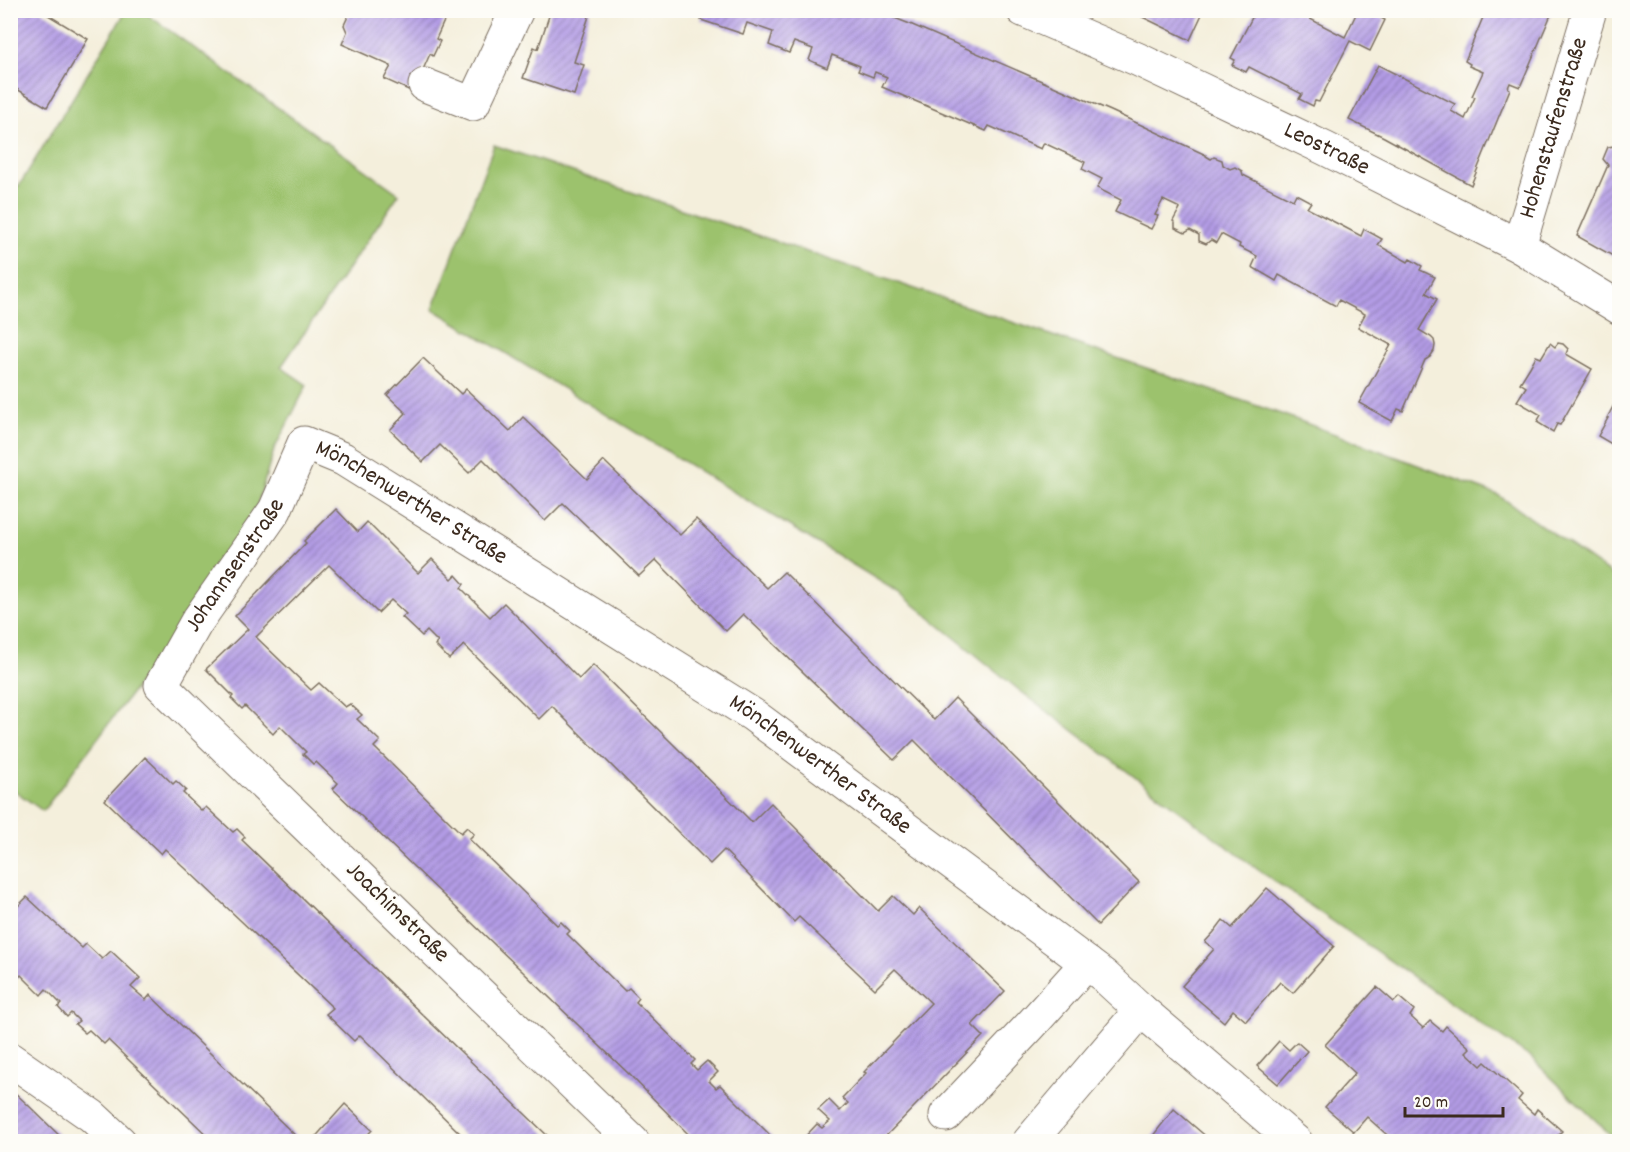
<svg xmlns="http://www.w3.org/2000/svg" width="1630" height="1152" viewBox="0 0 1630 1152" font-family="Dekko,sans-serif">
<defs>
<pattern id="building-hatch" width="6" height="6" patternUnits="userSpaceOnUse" patternTransform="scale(1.5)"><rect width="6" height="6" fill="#b29be5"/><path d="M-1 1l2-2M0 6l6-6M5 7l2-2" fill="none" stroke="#927fb9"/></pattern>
</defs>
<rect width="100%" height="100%" fill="#fdfcf7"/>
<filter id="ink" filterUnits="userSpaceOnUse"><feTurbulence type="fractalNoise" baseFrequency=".0167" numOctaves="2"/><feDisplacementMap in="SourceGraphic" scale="12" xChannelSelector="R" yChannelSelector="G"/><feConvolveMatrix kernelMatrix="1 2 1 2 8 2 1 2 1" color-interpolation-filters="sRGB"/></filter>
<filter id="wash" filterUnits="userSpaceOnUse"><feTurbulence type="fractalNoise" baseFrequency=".008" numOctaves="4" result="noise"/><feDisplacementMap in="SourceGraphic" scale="24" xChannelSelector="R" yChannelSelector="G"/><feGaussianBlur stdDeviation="1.35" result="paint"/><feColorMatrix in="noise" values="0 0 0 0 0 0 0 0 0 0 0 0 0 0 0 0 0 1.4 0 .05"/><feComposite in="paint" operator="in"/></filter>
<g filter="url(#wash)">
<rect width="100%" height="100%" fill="#f4efdc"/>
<g fill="#9cc26d" stroke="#6c7646" stroke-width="1.5">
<path d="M141,10l258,184 -118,173 26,18 -33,65 -19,62 -89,135 -123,164 -32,-23 -1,-607 9,5 107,-175z"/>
<path d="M494,145l790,270 214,80 121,85v561h-2l-86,-83 -274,-189 -238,-179 -118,-96 -468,-285z"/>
</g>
<g id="blocks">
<g fill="url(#building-hatch)">
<path d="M10,10h30l48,29 -41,68 -37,-22z"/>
<path d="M351,10h98l-13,29 4,2 -7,15 -3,-2 -17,38 -29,-13 7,-13 -49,-22 5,-12 -3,-7z"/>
<path d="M551,10h40l-17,52 10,3 -10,30 -51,-17 11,-31 4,2z"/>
<path d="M704,10h170l36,14 201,87 95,44v1l5,3 3,-2 8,3 1,5 7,4 5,-2 7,4 1,4 50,25 3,-6 15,8 -4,6 37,19 17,9 3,-7 18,10 -4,6 30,17 2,-3 12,7 -2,4 15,7 -9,16 11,6 -18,31 12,7 3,3 1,5 -1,6 -4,6 -5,3 -22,51 -5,-2 -6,12 -33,-18 32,-58 -33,-18 7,-13 -26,-14 -3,6 -57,-31 -3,6 -24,-14 5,-11 -18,-9 1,-3 -19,-10 -5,9 -5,-3 -5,4 -7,-3v-6l-9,-5 -5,3 -10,-5v-5l-2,-2 7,-13 -17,-8 -8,15 3,1 -7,13 -36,-17 6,-12 -24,-12 5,-9 -20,-10 3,-7 -41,-19 -3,6 -52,-23 -3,5 -104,-44 5,-10 -12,-5 -2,5 -15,-6 2,-5 -28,-11 -5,13 -18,-8 4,-11 -19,-7 -5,11 -20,-8 4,-13 -26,-9 -4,11 -42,-14z"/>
<path d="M1128,10h76l-14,30z"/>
<path d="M1256,10h37l52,27 13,-27h8l19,10 -15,31 -20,-10 -31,61 -4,-1 -2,5 -14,-7 3,-5 -53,-27 -3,5 -14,-7 3,-5 -4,-2z"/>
<path d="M1486,10h67l-33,77 -10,-4 -2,5 2,1 -39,96 -87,-48 -35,-17 29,-55 77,39 -4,7 14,8 10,-22 -3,-1 11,-24 -14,-6 1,-2 -5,-3z"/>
<path d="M1620,133v127l-43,-24 31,-71 -5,-6 5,-12 6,-1z"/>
<path d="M1550,343l5,4 3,-4 5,1 5,5 -2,5 26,15 -32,56 -3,-1 -4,8 -16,-10 4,-7 -24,-14 9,-14 -6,-4 10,-16 6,-11 5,2z"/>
<path d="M423,358l38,36 5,-5 44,42 13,-14 64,62 17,-18 76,74 16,-16 71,69 17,-16 150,148 21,-22 184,184 -41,43 -184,-185 -20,20 -151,-146 -17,17 -70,-71 -17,16 -76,-73 -18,18 -62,-62 -14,14 -29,-28 -17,17 -33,-32 16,-17 -19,-18z"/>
<path d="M1620,399v50l-22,-13 10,-18h-1l9,-17 2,1z"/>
<path d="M336,509l22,23 9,-10 51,51 14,-14 20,20 4,-4 8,9 -3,4 29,29 14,-14 75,76 14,-14 159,157 19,-19 107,108 15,-15 20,19 6,-7 86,83 -33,34 11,11 -103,106h-80l17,-18 5,4 8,-7 -12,-11 11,-10 11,11 8,-8 -6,-5 24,-25 -2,-1 67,-69 -36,-34 -20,20 -76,-72 -5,5 -70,-72 -14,14 -158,-158 -13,13 -75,-74 -15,14 -14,-14 3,-3 -11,-11 -5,5 -20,-19 4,-3 -15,-14 -13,13 -49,-48 -73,72 55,53 8,-7 26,24 5,-3 12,11 -5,4 23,22 -6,6 87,86 6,-6 7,7 -5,5 88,86 4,-3 9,9 -3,3 58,57 4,-3 10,10 -3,4 59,58 -4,4 6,6 10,-9 11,11 -9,9 7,7 4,-3 57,57h-81l-66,-67 -297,-286 5,-6 -22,-21 -3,2 -10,-10 3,-2 -26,-26 -7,8 -28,-28 -3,3 -11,-11 2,-2 -27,-27 42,-40 -13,-13 71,-73 -2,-2z"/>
<path d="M145,757l28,27 3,-3 10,9 -3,3 19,18 4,-4 27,25 4,-3 8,8 -3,3 312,302h-85l-109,-107 -6,6 -28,-27 7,-6 -168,-159 -4,5 -56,-54z"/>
<path d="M1267,888l67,58 -41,47 -13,-11 -34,39 -13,-11 -9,12 -42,-36 32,-37 -9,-7 9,-10 9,-12 9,8z"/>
<path d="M27,897l55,51 4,-4 16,15 9,-8 29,27 -9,9 15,13 4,-5 152,147h-88l-106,-102 -4,4 -15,-14 -4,3 -10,-9 4,-3 -8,-8 -4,4 -9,-10 3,-3 -15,-15 -5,6 -20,-20 -3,3 -8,-7v-57z"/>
<path d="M1377,987l17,15 5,-5 15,13 -4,6 13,12 7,-7 12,10 4,-5 24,22 -4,4 15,14 4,-4 37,33 -4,5 16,14 3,-5 25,22 -4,4 7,7h-170l-28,-25 -13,15 -29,-25 30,-34 -30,-28z"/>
<path d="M1279,1041l10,9 8,-8 10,9 -29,33 -21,-18z"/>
<path d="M14,1092l14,13 38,37h-56v-47z"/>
<path d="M345,1104l27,26 -11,12h-50z"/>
<path d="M1174,1109l35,30 3,3h-64z"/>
</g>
</g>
</g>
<g filter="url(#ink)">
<use href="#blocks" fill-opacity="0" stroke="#7c6f60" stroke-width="1.5"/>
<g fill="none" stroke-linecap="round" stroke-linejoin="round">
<g stroke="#7c6f60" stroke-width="35">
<g id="minor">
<path id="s1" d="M1023,10l114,49 187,89 195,98 101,62"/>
<path d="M425,85l48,19 44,-94"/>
<path id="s2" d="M1519,246l71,-236"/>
<path d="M10,1059l82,57 28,26"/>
<path d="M946,1115l84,-89 57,-63"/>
<path id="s3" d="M633,1142l-472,-457 35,-62 79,-113 29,-67 39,16 410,256 350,260 38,35 155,132"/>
<path d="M1029,1142l112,-132"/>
</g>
</g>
<use href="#minor" stroke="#fff" stroke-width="33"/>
</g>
</g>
<g text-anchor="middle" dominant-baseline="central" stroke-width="4.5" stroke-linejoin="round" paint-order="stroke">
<g font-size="24" fill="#3b2a1e" stroke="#fdfcf7">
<text stroke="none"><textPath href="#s2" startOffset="123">Hohenstaufenstraße</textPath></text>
<text stroke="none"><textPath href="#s1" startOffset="334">Leostraße</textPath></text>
<text stroke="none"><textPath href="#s3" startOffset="1062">Mönchenwerther Straße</textPath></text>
<text stroke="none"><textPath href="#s3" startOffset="798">Johannsenstraße</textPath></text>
<text stroke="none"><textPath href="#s3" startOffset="1548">Mönchenwerther Straße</textPath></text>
<text transform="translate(397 913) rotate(44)">Joachimstraße</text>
</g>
</g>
<rect width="1630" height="1152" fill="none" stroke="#fdfcf7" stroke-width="36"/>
<path d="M1405 1107v9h98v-9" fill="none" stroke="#3b2a1e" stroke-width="3"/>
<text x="1414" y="1107" font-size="18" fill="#3b2a1e" stroke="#fdfcf7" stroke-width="4.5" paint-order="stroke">20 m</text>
</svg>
